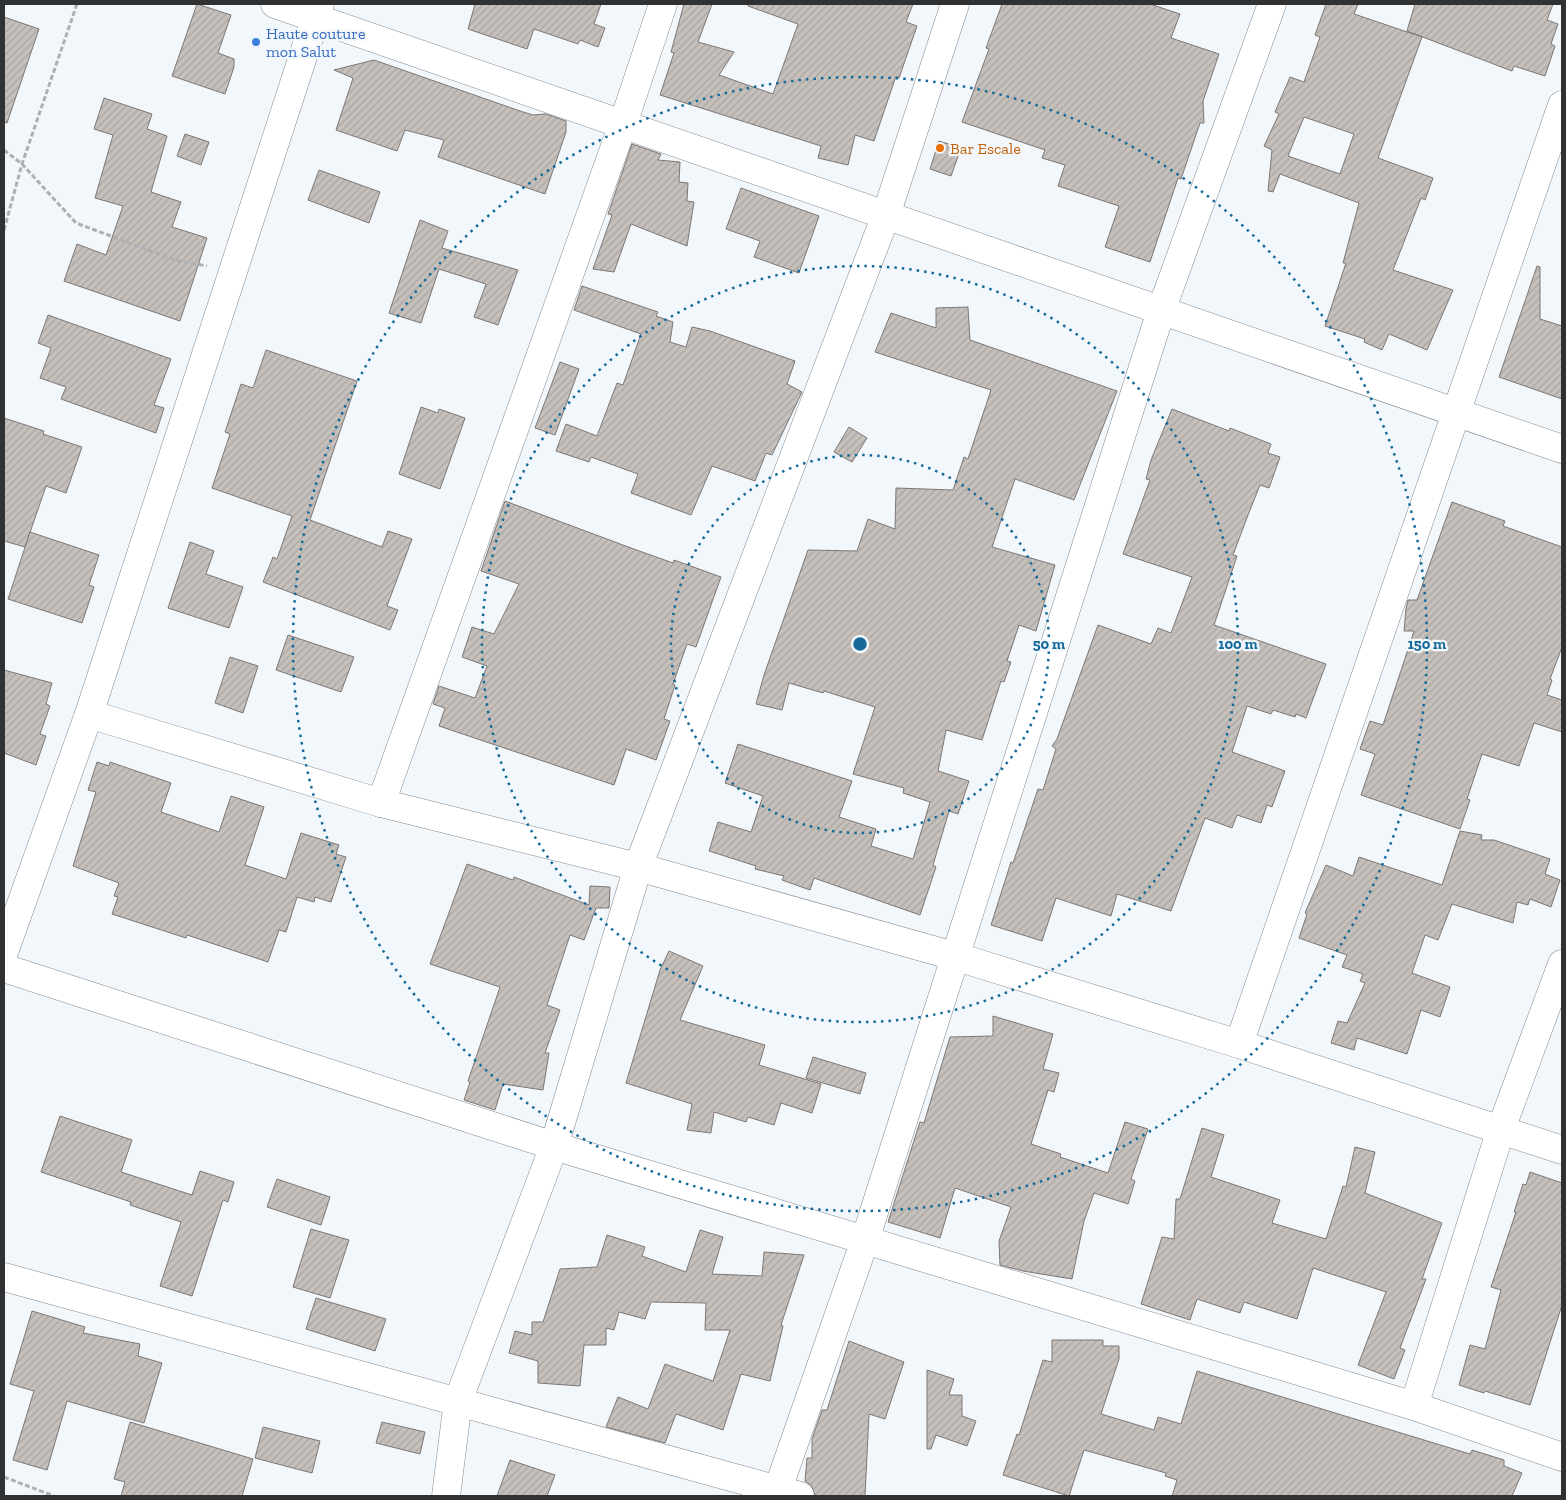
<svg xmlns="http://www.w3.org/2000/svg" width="1566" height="1500" viewBox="0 0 1566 1500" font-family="'Zilla Slab',serif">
<defs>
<pattern id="building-hatch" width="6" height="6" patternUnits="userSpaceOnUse" patternTransform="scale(1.25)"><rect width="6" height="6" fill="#c5c0bb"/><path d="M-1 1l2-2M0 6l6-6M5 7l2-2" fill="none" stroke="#aaa5a1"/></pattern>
</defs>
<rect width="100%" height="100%" fill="#f2f7fc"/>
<g fill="url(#building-hatch)" stroke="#7d7774" fill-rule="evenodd">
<path d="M197,4l34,11 -13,38 16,6v8l-9,27 -53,-18z"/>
<path d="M475,4h126l-7,20 11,4 -7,19 -18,-7 -2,4 -44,-15 -7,20 -59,-20z"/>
<path d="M684,4h28l-14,38 36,10 -15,23 54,19 25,-70 -50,-18v-2h165l-7,18 11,4 -18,52 -3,-2 -22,65 -19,-6 -7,30 -30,-7 3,-12 -161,-51 14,-42 -3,-1z"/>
<path d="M1002,4h148l30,10 -9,24 48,16 -16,47 1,22h-4l-19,56 -3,-1 -28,84 -45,-15 14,-41 -61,-20 7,-21 -23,-7 3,-8 -83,-28 27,-73 -3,-1z"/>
<path d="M1326,4h32l-4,10 68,23 -44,121 55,20 -8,22 -4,-2 -28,72 60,20 -26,60 -38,-16 -7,16 -18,-8 1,-3 -40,-13 21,-63h-3l16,-60 -79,-29 -7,18 -5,-1 4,-41 -8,-4 15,-32 -4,-2 15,-35 14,5 16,-45 -5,-2zM1304,117l50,17 -14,40 -52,-18z"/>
<path d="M1415,4h138l-6,16 11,4 -7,20 4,2 -10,30 -31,-10 -2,5 -105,-40z"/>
<path d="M4,17l35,12 -32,94 -3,-1z"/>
<path d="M374,60l146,51 13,4 13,-1 20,7v11l-21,62 -107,-37 6,-17 -39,-10 -8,21 -61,-21 17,-52 -19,-8z"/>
<path d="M104,98l48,16 -5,15 20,7 -16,56 30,10 -9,25 35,11 -27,83 -116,-40 13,-37 29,11 17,-49 -28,-8 18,-63 -19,-6z"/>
<path d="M185,134l24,8 -8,23 -24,-9z"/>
<path d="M939,141l22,7 -10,28 -21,-7z"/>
<path d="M632,144l29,10 -3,6 22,2 -1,20 9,1 -1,18 7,1 -7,44 -56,-22 -17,48 -21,-3 19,-54 -4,-1z"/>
<path d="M319,170l61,22 -11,31 -61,-23z"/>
<path d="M741,188l78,28 -20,57 -45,-16 6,-16 -34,-12z"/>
<path d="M420,220l28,11 -6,17 76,22 -20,55 -24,-8 12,-33 -47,-15 -18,54 -32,-10z"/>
<path d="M1537,266l3,1v52l22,7v73l-63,-22z"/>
<path d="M582,286l76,26 -2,4 17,6 -3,20 16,5 6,-20 18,4 85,30 -8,23 15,8 -30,63 -6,-2 -11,28 -43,-15 -21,49 -60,-22 7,-19 -47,-17 -2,5 -33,-11 10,-27 31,12 20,-53 6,2 18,-51 -67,-24z"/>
<path d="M968,307l2,33 147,51 -43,109 -59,-21 -23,68 63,18 -19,66 -17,-6 -12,36 4,1 -7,20 -3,-1 -19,59 -36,-10 -8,41 31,10 -11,33 -9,-3 -16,54 3,2 -16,48 -106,-37 -4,12 -28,-10 2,-4 -29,-7 1,-3 -47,-15 9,-29 33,10 12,-36 -38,-13 13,-39 114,37 -13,36 37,12 -5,17 42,13 17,-57 -27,-9 1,-5 -51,-14 22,-67 -51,-16 -1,2 -34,-10 -7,27 -26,-6 8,-29 44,-125 49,1 11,-32 27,10 1,-41 57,2 11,-33 4,2 23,-69 -116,-38 16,-39 45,15v-20z"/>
<path d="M48,315l123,44 -17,46 10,3 -8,25 -95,-34 5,-12 -26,-9 11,-30 -13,-5z"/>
<path d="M266,350l91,31 -47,139 72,27 6,-16 24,8 -25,67 11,4 -8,20 -127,-48 10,-25 4,2 15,-43 -80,-28 18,-54 -5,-2 16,-48 12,4z"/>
<path d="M560,362l19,7 -24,66 -20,-7z"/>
<path d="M421,407l17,6 1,-4 26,9 -25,71 -41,-15z"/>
<path d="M1172,409l57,22 1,-3 41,16 -3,9 12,4 -11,31 -9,-3 -12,30 -15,40 4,1 -23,69 112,39 -20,54 -10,-4 -1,3 -22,-7 -2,4 -24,-8 -15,46 53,19 -13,36 -5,-2 -6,18 -24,-8 -5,13 -27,-10 -34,93 -54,-17 -6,22 -55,-18 -14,43 -51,-16 20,-63 2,1 25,-74 5,1 13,-41 -4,-3 5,-7 41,-114 53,19 7,-16 13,5 21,-56 -69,-23 27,-74 -4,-1 5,-19z"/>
<path d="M4,418l40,13 -1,3 39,13 -16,46 -20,-7 -21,61 -21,-6z"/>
<path d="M849,427l18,11 -15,24 -18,-10z"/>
<path d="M505,501l126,47 42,15 1,-3 47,17 -25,70 -9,-3 -14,40 2,1 -11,34 6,2 -14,39 -30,-11 -12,36 -175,-59 6,-18 -12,-4 6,-18 36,12 12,-32 -25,-9 10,-30 22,7 25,-50 -38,-13z"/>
<path d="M1452,502l53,19 -2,5 59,21v100l-12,32 2,1 -5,15 15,5v32l-28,-9 -15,43 -37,-12 -15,45 3,1 -10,29 -99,-34 14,-41 -15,-5 10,-28 13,4 31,-94h-10l2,-23 2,-8h9z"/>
<path d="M30,532l69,23 -10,30 5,2 -12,36 -74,-24z"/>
<path d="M190,542l24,9 -8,23 37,13 -14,41 -61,-20z"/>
<path d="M288,635l66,22 -13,35 -65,-22z"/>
<path d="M230,657l28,9 -15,47 -28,-10z"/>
<path d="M4,670l48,13 -6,21 4,2 -10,28 6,2 -10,29 -32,-12z"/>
<path d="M97,762l12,4 1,-4 61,21 -10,29 58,20 12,-36 33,11 -19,58 41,14 15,-46 38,12 -3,9 10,3 -15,45 -16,-5 -1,5 -17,-5 -11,35 -7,-2 -11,32 -81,-27 -1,3 -74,-24 6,-17 -4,-1 5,-13 -46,-17 23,-74 -8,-2z"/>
<path d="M1460,831l22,4 -1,5h13l56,19 -5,15 15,6 -9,27 -21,-8 -2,6 -11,-3 -4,21 -61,-19 -14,36 -13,-5 -13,38 38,14 -10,30 -19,-7 -14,44 -50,-16 -3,12 -23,-7 7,-22 9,2 18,-40 -5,-2 3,-7 -21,-7 5,-12 -48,-17 8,-24 -2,-1 21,-48 27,11 6,-19 83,28z"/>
<path d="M467,864l46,16 1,-3 75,28 1,-19 20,1 -1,21h-13l-12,32 -14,-5 -23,70 13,5 -15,43h4l-6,37 -40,-6 -8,26 -31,-10 6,-18 -2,-1 32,-94 -70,-23z"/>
<path d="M669,951l34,15 -23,54 85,25 -6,20 62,19 -9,29 -31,-10 -7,22 -26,-8 -2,5 -32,-10 -3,21 -24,-3 5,-26 -66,-21 34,-113z"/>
<path d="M993,1016l60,18 -10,35 16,4 -5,19 -6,-2 -17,54 30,10 -1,3 48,16 17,-51 23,7 -17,50 4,2 -7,23 -34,-11 -10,28 -12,58 -49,-8 -23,-6 -1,-24 12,-34 -56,-19 -15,50 -52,-16 32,-100 4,1 26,-86 43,-1z"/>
<path d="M813,1057l53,16 -6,21 -54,-16z"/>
<path d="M60,1116l72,24 -11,32 71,23 8,-24 34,11 -6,20 -5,-2 -31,96 -32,-10 21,-64 -51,-17 1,-3 -90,-30z"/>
<path d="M1202,1128l22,7 -13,42 69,23 -8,23 54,16 17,-53 3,1 9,-40 20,5 -10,41 77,30 -20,56h4l-26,69 5,2 -11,29 -36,-14 28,-73 -73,-24 -16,51 -53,-17 -4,11 -43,-14 -7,21 -49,-16 21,-67 12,2 2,-40h4z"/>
<path d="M1530,1172l32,11v122l-32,100 -45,-14 -1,2 -25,-8 11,-40 15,4 16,-59 -10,-3 25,-75h-2l9,-28 3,1z"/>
<path d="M277,1179l53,18 -9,28 -54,-18z"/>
<path d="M311,1229l38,11 -19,58 -37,-11z"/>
<path d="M700,1230l23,7 -11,37 50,2 2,-24 40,3 -23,70 2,1 -13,55 -29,-7 -18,56 -47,-16 -11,29 -59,-16 12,-30 30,12 17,-45 48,17 17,-51h-25l1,-27 -55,-1 -6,17 -26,-7 -5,18 -8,-2v17h-22l-4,41 -42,-3v-22l-29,-8 6,-22 17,4v-13h11l17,-53 37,-2 10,-32 38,12 -3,9 44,16z"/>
<path d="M316,1298l70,21 -11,32 -69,-22z"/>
<path d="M32,1311l53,16 -2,6 57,11 -2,12 24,7 -18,60 -77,-22 -20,69 -34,-10 21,-69 -24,-7z"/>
<path d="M1052,1340h51v6h16v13l-18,55 53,16 4,-13 23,7 16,-53 273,83 2,-4 32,10v6l18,7 -10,23h-340l5,-16 -12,-4 1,-3 -82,-23 -15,46 -66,-21 14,-41 2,1 24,-75 9,2z"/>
<path d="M849,1341l55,21 -19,57 -16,-5 -4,82h-47l-3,-1 -4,-10 -6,-4 2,-23h5v-19l10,-29h5z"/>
<path d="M927,1370l27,9 -5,16h13v21l14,5 -9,25 -31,-11 -5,14h-4z"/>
<path d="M130,1422l123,37 -11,37h-121l4,-14 -11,-3z"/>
<path d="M382,1422l43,10 -5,22 -44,-11z"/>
<path d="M263,1427l57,14 -8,32 -57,-15z"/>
<path d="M510,1460l45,15 -8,21h-50z"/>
</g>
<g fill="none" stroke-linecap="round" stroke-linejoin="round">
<g stroke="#84898e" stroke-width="29">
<g id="street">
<path d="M275,4l1287,445"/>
<path d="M89,714l292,89 257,64 316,89 285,88 323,106"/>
<path d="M381,803l242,-679 40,-120"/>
<path d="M4,952l85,-238 231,-710"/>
<path d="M4,968l550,178 860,260 148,51"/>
<path d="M1239,1044l323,-939"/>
<path d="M4,1277l796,219"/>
<path d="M1414,1406l87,-277 61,-165"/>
<path d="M778,1489l87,-249 296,-929 111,-307"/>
<path d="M446,1496l12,-95 96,-255 84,-279 248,-652 69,-211"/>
</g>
</g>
<g stroke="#acb0b4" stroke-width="3" stroke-dasharray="5 2.5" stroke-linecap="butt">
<path d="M4,150l18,14 54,59 99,37 32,6"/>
<path d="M4,230l18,-66 55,-160"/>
<path d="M4,1477l50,19"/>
</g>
<use href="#street" stroke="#fff" stroke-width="28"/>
</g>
<g fill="none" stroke="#156a9a" stroke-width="2.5" stroke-dasharray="2.5 5">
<circle cx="860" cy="644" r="189"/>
<circle cx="860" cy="644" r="378"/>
<circle cx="860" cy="644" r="567"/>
</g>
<circle fill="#3f7fe0" stroke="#f2f7fc" stroke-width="2" cx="256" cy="42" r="5"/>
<circle fill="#e8710a" stroke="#f2f7fc" stroke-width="2" cx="940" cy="148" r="5"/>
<g text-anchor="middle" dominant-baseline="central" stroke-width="4.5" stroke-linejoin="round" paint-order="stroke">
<g font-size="16" fill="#366cbe" stroke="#f2f7fc" text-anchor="start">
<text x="266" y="33">Haute couture<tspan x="266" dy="18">mon Salut</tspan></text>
</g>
<g font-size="16" fill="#c56008" stroke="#f2f7fc" text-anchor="start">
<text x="950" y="148">Bar Escale</text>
</g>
</g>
<circle cx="860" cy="644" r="8" fill="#156a9a" stroke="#f2f7fc" stroke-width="2.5"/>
<g font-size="15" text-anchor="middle" font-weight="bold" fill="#156a9a" stroke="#f2f7fc" stroke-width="4.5" stroke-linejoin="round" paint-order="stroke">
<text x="1049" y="649">50 m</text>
<text x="1238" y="649">100 m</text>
<text x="1427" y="649">150 m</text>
</g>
<rect width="1566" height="1500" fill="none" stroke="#2f3133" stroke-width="10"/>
</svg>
